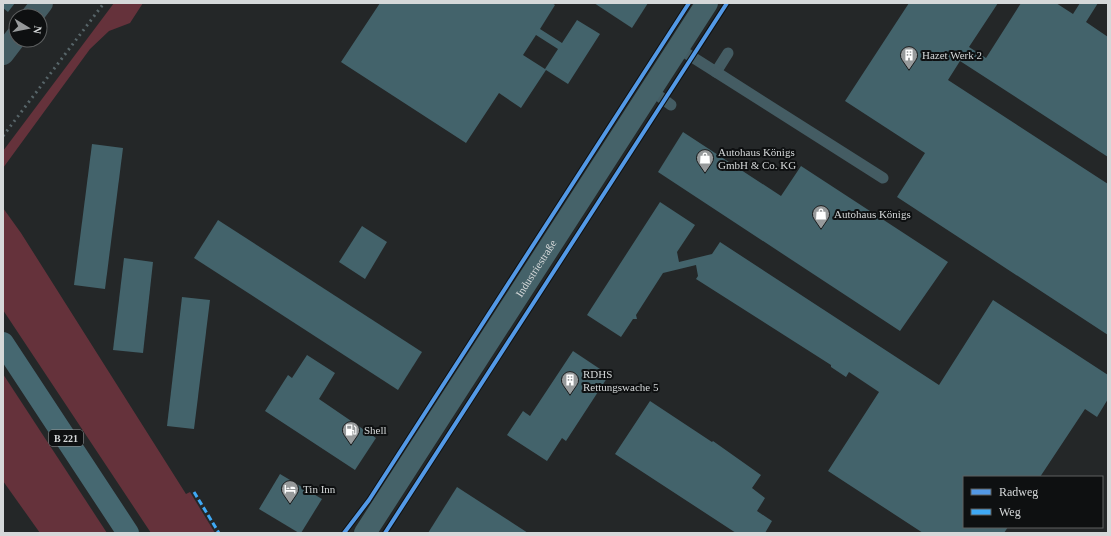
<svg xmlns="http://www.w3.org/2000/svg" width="1111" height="536" viewBox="0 0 1111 536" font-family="Georgia,serif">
<rect width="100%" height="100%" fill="#242728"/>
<g fill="#65323b">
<path d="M114,3h29l-13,20 -21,8 -19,18 -87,119v-17z"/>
<path d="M3,208l18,25 165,261 4,-2 25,41h-64l-148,-223z"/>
<path d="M3,374l104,159h-67l-37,-52z"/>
</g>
<g fill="#43636b" fill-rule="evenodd">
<path d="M3,3h12l-7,9 -5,-4z"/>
<path d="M380,3h172l3,2 -15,24 22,14 15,-23 23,14 -32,50 -22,-14 -25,38 -22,-15 -33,50 -125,-81zM536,35l22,14 -13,20 -22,-14z"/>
<path d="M594,3h54l-16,25z"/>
<path d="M909,3h89l-29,44 17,11 35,-55h35l17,11 7,-11h18l-12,19 22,15v120l-148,-96 -12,19 160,104v151l-211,-138 28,-44 -80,-52z"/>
<path d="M683,132l98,64 20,-30 147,96 -48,69 -242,-159z"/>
<path d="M92,144l31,4 -18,141 -31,-4z"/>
<path d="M660,202l35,23 -18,27 2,10 33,-8 8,-12 219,143 54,-85 115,75v24l-11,18 -12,-8 -45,68h-76v50h44l-4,6h-81l-95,-62 51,-79 -30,-20 -3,5 -15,-10v-2l-135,-86 2,-3 -2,-11 -33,8 -27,42 1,4h-4l-12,18 -34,-22z"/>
<path d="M218,220l204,132 -24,38 -204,-132z"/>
<path d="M362,226l25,16 -22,37 -26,-17z"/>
<path d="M124,258l29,4 -10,91 -30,-3z"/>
<path d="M182,297l28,3 -16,129 -27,-3z"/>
<path d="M573,351l36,24 -43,66 -4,-3 -15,23 -40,-26 16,-24 7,5z"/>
<path d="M307,355l28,18 -16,26 57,39 -21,32 -90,-59 23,-36 4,3z"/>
<path d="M650,401l62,41 1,-1 48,34 -9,13 13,10 -8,13 15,10 -7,12h-29l-121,-79z"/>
<path d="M280,474l42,25 -21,34h-2l-40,-24z"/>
<path d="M457,487l71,46h-100z"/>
</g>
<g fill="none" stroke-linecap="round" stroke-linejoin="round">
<g stroke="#445c63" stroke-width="11">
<path d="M678,48l38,24 12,-19"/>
<path d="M716,72l167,106"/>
<path d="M651,90l20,15"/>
</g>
<g stroke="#445c63" stroke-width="22">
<path d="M32,16l10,-13"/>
<path d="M3,54l13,-17"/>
</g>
<path stroke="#456269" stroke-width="22" id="s1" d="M365,533l342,-530"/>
<path stroke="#466871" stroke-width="22" d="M3,343l125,190"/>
<path stroke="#576569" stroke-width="3" stroke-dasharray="2 4" stroke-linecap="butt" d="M3,136l101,-133"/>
<path stroke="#3fa9f5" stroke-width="3" stroke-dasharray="6 3" stroke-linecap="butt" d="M194,492l25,41"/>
<g stroke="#0e1011" stroke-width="6">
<g id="cycleway">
<path d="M344,533l25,-33 320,-497"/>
<path d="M385,533l342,-530"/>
</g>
</g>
<use href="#cycleway" stroke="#5399e6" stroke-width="4"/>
</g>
<defs>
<g id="building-pin" transform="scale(0.9)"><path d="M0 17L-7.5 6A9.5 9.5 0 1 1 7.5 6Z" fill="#979a9b" stroke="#0e1011"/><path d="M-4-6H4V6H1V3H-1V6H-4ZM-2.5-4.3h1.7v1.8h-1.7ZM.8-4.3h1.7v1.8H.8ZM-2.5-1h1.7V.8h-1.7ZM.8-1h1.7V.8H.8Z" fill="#fff"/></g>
<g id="shop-pin" transform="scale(0.9)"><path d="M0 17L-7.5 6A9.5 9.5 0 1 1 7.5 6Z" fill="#979a9b" stroke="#0e1011"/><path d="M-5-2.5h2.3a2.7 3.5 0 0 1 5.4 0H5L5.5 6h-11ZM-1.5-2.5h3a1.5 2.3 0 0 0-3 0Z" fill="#fff"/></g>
<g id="fuel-pin" transform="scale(0.9)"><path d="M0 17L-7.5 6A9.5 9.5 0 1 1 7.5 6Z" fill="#979a9b" stroke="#0e1011"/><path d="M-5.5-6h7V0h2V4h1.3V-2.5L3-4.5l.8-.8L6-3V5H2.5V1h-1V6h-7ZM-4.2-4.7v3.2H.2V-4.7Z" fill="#fff"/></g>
<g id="hotel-pin" transform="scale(0.9)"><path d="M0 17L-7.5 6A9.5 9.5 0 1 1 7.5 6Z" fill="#979a9b" stroke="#0e1011"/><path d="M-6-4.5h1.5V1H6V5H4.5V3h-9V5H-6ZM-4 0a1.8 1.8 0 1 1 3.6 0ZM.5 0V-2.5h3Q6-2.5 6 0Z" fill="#fff"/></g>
</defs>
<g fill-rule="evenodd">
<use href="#building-pin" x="909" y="55"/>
<use href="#shop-pin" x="705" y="158"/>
<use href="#shop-pin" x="821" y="214"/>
<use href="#building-pin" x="570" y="380"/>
<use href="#fuel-pin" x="351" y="430"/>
<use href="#hotel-pin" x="290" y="489"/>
</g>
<g text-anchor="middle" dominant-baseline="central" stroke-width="4" stroke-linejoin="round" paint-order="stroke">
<rect fill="#0e1011" stroke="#999c9d" stroke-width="1" x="49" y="430" width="34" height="16" rx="3"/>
<g font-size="10" font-weight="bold" fill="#d5d8d9">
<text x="66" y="438">B 221</text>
</g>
<g font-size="11" fill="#d5d8d9" stroke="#0e1011" text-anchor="start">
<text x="922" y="55">Hazet Werk 2</text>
<text x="718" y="152">Autohaus Königs<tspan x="718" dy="13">GmbH &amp; Co. KG</tspan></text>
<text x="834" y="214">Autohaus Königs</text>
<text x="583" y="374">RDHS<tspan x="583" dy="13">Rettungswache 5</tspan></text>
<text x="364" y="430">Shell</text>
<text x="303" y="489">Tin Inn</text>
</g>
<g font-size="11" fill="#d5d8d9" stroke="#0e1011">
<text stroke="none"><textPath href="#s1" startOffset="315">Industriestraße</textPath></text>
</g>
</g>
<rect width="1111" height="536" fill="none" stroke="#d5d8d9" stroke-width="8"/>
<rect x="963" y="476" width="140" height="52" fill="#0e1011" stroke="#5e6061"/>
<rect x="971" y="489" width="20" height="6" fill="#5399e6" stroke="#5e6061"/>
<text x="999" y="496" font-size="12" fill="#d5d8d9">Radweg</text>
<rect x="971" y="509" width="20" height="6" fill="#3fa9f5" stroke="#5e6061"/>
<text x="999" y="516" font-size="12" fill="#d5d8d9">Weg</text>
<g transform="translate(28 28) rotate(100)"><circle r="19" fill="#0e1011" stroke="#5e6061"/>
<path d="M0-3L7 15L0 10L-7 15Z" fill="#979a9b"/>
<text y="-6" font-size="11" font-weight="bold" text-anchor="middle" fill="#d5d8d9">N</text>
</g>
</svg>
